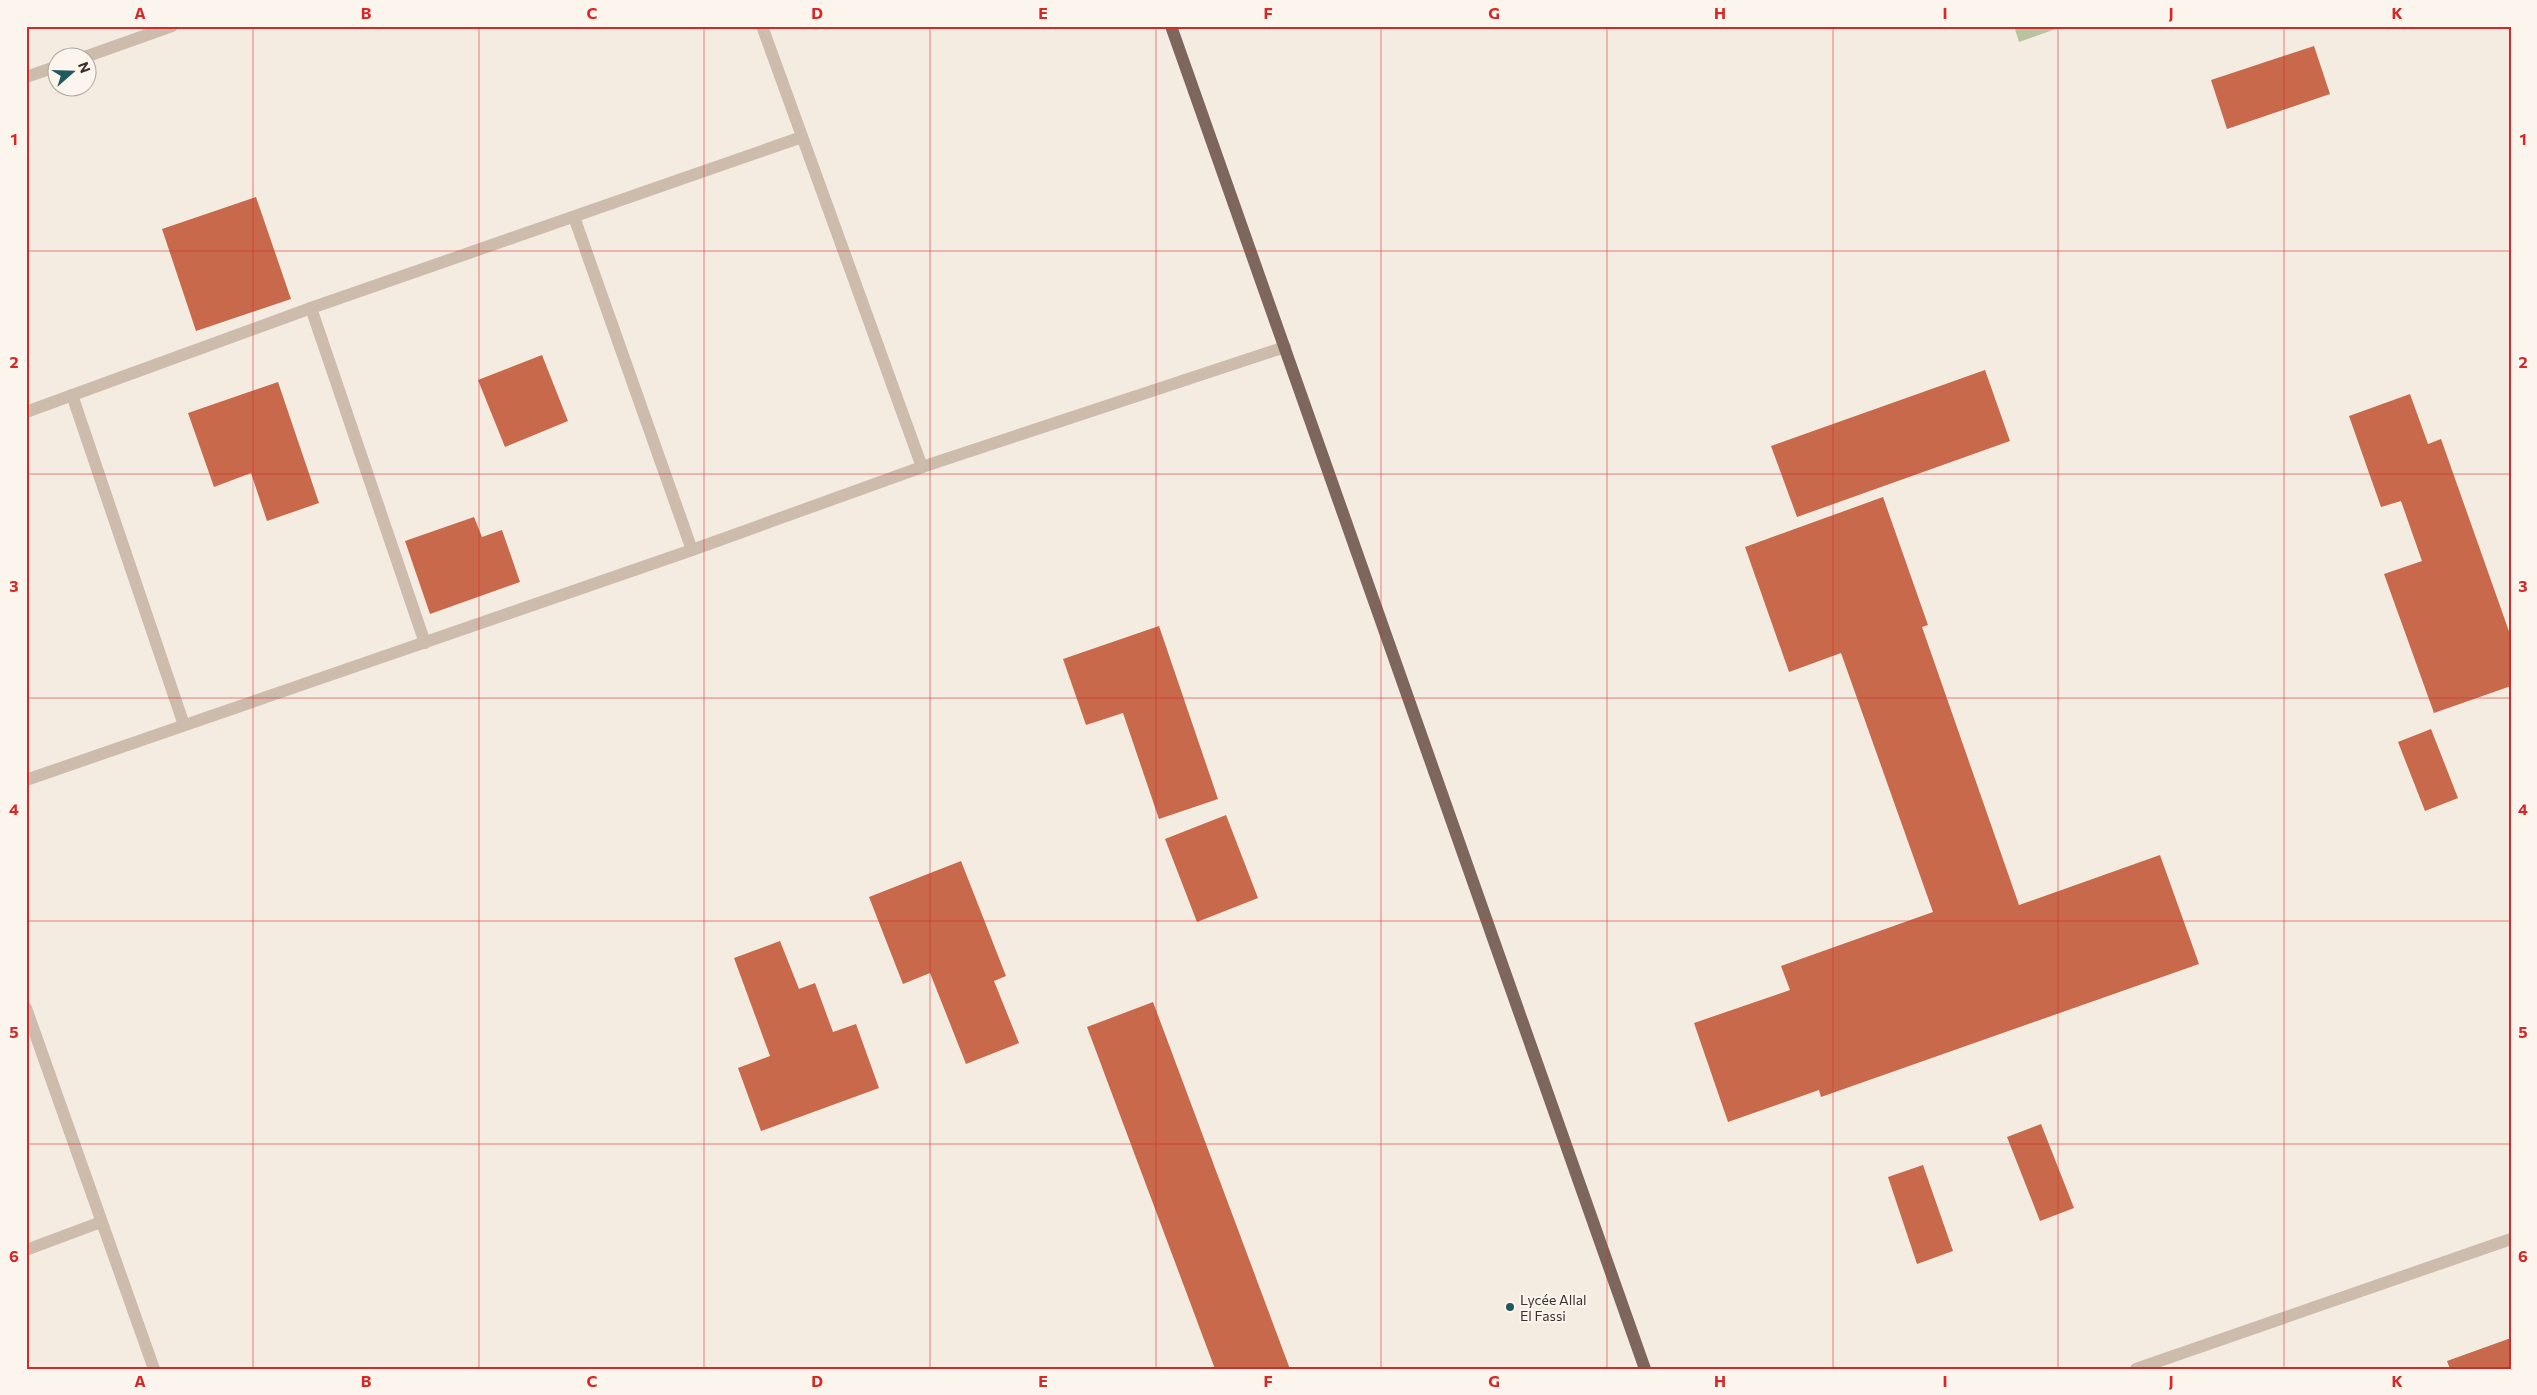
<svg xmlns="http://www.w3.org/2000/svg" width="2537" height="1395" viewBox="0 0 2537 1395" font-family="Commissioner,sans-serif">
<rect width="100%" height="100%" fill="#f4ebe1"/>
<path fill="#b8c4a0" d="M2014,26h50l-45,16z"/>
<g fill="#c8694b">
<path d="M2314,46l16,48 -103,35 -16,-49z"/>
<path d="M256,197l35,102 -95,32 -34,-102z"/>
<path d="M542,355l26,66 -63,26 -27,-67z"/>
<path d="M1985,370l25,71 -213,76 -26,-71z"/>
<path d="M278,382l41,121 -52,18 -16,-48 -37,14 -26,-74z"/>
<path d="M2410,394l18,50 13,-5 70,198v49l-77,27 -50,-139 38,-13 -21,-60 -20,6 -32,-91z"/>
<path d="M1883,497l45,128 -6,2 97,278 141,-50 39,109 -378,133 -2,-7 -91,32 -34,-99 96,-33 -9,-24 152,-54 -92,-259 -52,19 -44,-125z"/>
<path d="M474,517l8,20 20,-7 18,52 -90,32 -25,-73z"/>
<path d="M1159,626l59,173 -59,20 -36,-106 -37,12 -23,-66z"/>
<path d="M2431,729l27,69 -33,13 -27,-69z"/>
<path d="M1226,815l32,83 -61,24 -32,-83z"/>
<path d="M961,861l45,115 -12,5 25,62 -53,21 -36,-91 -27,11 -34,-87z"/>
<path d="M780,941l19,48 16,-6 18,49 23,-8 23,64 -118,43 -23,-63 32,-12 -36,-98z"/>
<path d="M1153,1002l137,367h-75l-128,-342z"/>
<path d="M2041,1124l33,84 -34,13 -33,-84z"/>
<path d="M1923,1165l30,86 -36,13 -29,-87z"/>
<path d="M2511,1338v31h-61l-3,-8z"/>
</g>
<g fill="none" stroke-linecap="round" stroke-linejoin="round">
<g stroke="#cdbbac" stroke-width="12">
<path d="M762,26l160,441"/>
<path d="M82,58l90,-32"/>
<path d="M26,77l32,-11"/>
<path d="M574,217l118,333"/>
<path d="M311,308l114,335"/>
<path d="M72,395l112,330"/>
<path d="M26,412l285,-104 491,-171"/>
<path d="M26,780l666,-230 230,-83 363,-120"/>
<path d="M26,1008l128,361"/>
<path d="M26,1250l75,-28"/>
<path d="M2136,1369l375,-130"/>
</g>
<path stroke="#7d675c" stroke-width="12" d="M1171,26l474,1343"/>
</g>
<path fill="none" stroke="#d62828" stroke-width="1" stroke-opacity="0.55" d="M253,26v1343M479,26v1343M704,26v1343M930,26v1343M1156,26v1343M1381,26v1343M1607,26v1343M1833,26v1343M2058,26v1343M2284,26v1343M26,251h2485M26,474h2485M26,698h2485M26,921h2485M26,1144h2485"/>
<circle fill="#1f5a5e" stroke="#fbf5ee" stroke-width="2" cx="1510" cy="1307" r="5"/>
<g text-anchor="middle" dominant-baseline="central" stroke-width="4" stroke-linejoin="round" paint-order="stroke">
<g font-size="14" fill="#3b302b" stroke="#fbf5ee" text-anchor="start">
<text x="1520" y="1299">Lycée Allal<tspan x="1520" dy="16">El Fassi</tspan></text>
</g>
</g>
<rect width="2537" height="1395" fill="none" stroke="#fbf5ee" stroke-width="55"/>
<g transform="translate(72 72) rotate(70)"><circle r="24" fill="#fbf5ee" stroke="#aea6a0"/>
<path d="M0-4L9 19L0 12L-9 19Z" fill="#1f5a5e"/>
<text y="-8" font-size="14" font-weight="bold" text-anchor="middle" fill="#3b302b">N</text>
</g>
<rect x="28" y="28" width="2482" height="1340" fill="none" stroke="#d62828" stroke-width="2"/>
<g font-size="16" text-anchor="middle" font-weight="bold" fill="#d62828">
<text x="140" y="19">A</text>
<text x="366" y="19">B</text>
<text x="592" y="19">C</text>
<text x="817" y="19">D</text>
<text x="1043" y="19">E</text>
<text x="1268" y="19">F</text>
<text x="1494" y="19">G</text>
<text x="1720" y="19">H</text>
<text x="1945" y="19">I</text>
<text x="2171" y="19">J</text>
<text x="2397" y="19">K</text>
<text x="14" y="145">1</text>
<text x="2523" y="145">1</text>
<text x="14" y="368">2</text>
<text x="2523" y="368">2</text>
<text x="14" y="592">3</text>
<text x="2523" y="592">3</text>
<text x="14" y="815">4</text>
<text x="2523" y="815">4</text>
<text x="14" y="1038">5</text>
<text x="2523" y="1038">5</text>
<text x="14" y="1262">6</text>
<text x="2523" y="1262">6</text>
<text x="140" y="1387">A</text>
<text x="366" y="1387">B</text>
<text x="592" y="1387">C</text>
<text x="817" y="1387">D</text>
<text x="1043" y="1387">E</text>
<text x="1268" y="1387">F</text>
<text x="1494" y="1387">G</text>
<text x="1720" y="1387">H</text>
<text x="1945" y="1387">I</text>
<text x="2171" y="1387">J</text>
<text x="2397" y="1387">K</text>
</g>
</svg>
